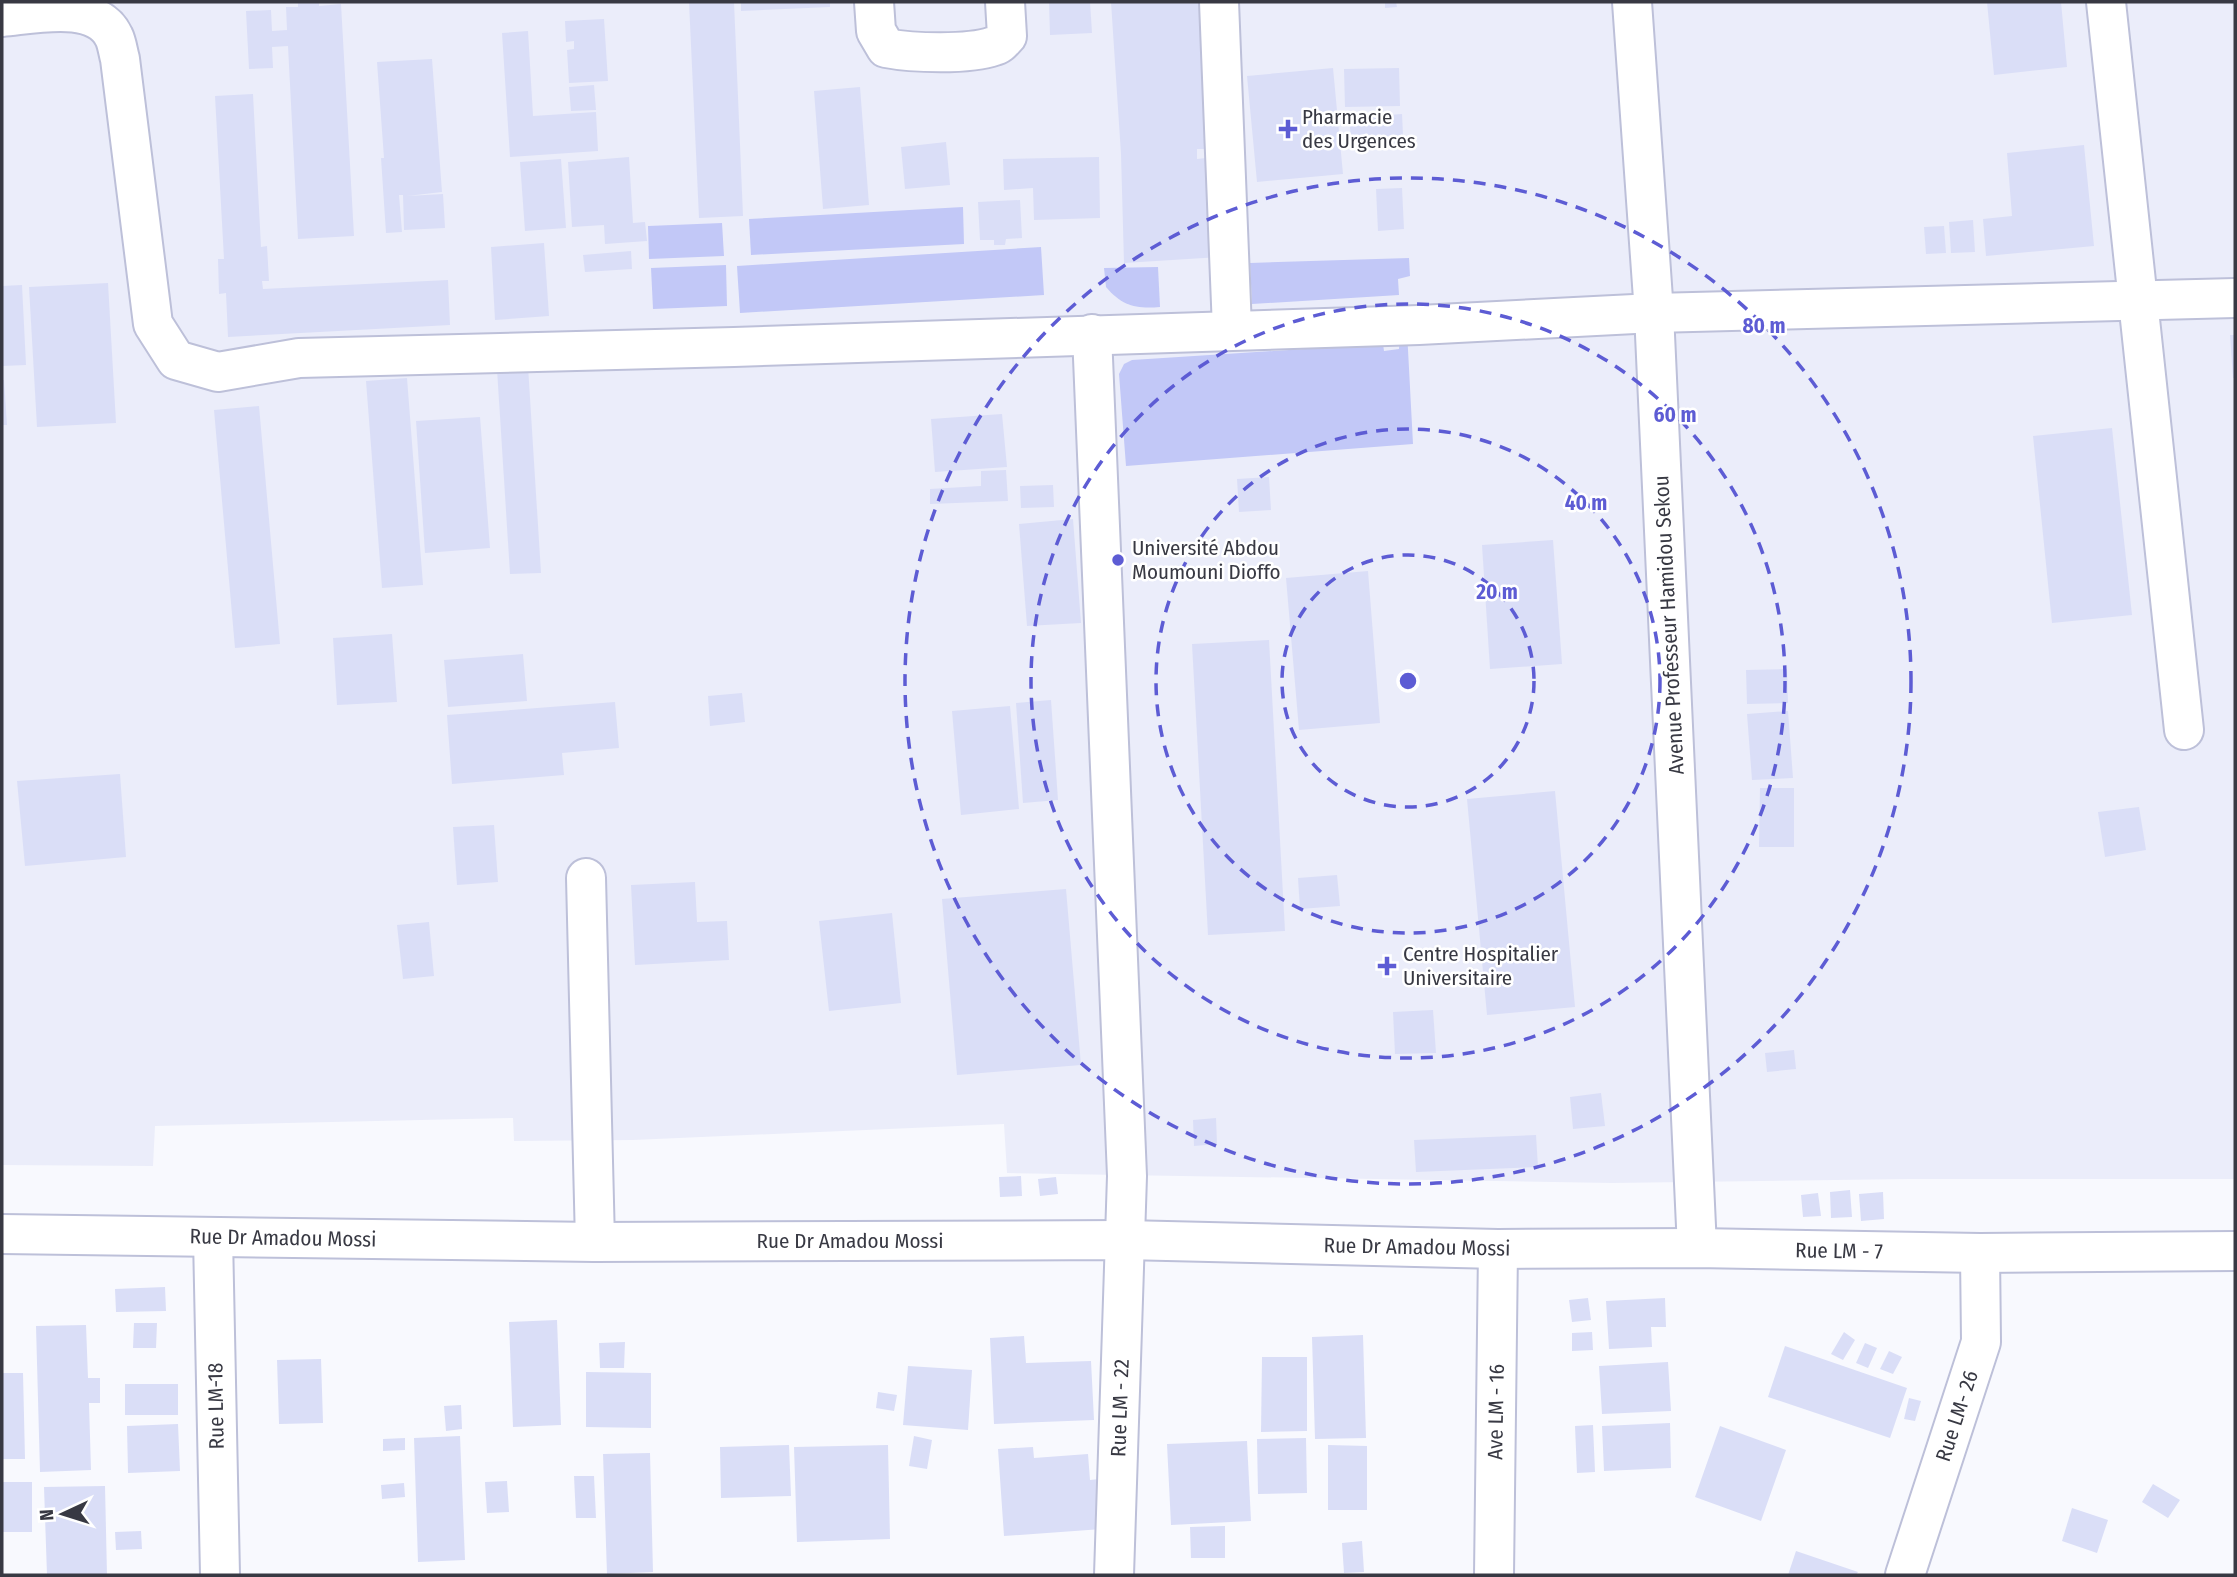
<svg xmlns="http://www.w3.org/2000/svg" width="2237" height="1577" viewBox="0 0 2237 1577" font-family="'Fira Sans Condensed',sans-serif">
<rect width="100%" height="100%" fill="#f8f9fe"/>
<path fill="#ebedfa" d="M2,2h2233v1177h-324l-299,4 -605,-10 -3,-49 -371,16 -119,1 -1,-23 -358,8 -2,40 -151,-1z"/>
<g fill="#c2c8f7">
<path d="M963,207l1,37 -213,11 -2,-36z"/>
<path d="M722,223l2,33 -75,3 -1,-33z"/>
<path d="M1041,247l3,48 -304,18 -3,-47z"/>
<path d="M1409,258l1,18 -12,3 1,16 -147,9 -2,-41z"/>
<path d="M726,265l1,41 -74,3 -2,-41z"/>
<path d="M1158,267l2,40c-24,2 -38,-1 -54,-20l-2,-19z"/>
<path d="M1400,330l7,1 6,113 -287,22 -7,-92 5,-10 8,-4 251,-16 1,7 15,-2z"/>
</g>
<g fill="#dadef7">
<path d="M298,2h21v4l22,-2 13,232 -56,3 -10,-193 -16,1 1,21 -24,1 -3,-58 25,-1 1,21 15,-1 -1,-23h12z"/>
<path d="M689,2h45l9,214 -44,2z"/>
<path d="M741,2h89v5l-89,4z"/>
<path d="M1049,2h41l2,31 -42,2z"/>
<path d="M1111,2h96l11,147h-21v10l18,-2 5,100 -96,6 -3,-109z"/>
<path d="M1385,2h11l1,5 -12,1z"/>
<path d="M1987,2h74l6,65 -73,8z"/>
<path d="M604,19l4,62 -39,2 -2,-33 7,-1v-8l-8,1 -1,-21z"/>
<path d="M528,31l5,85 63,-4 2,39 -88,6 -8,-124z"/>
<path d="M432,59l10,133 -35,4 36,-2 2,34 -41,2 -1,-35h-4l3,37 -16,1 -5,-75h3l-7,-96z"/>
<path d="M1333,68l10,106 -86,8 -10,-106z"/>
<path d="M1399,68l1,38 -55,1 -1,-38z"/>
<path d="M594,85l2,25 -25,1 -2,-24z"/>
<path d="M860,87l9,118 -46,4 -9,-118z"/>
<path d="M253,94l8,153 6,-1 2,35h-7l1,8 185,-9 2,45 -222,12 -2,-44 -7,1 -1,-35h6l-9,-163z"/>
<path d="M1402,114l1,21 -52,3 -2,-20z"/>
<path d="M946,142l4,43 -45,4 -4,-42z"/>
<path d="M2084,145l10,101 -108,10 -3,-37 29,-3 -5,-63z"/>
<path d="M629,157l4,66 12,-1 2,19 -42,3 -1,-19 -32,2 -4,-65z"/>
<path d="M1099,157l1,61 -66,2 -1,-32 -29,2 -1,-31z"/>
<path d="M561,159l5,69 -41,3 -5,-69z"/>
<path d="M1402,188l2,41 -26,2 -2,-42z"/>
<path d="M1020,200l2,38 -16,1 -1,6h-11v-5h-14l-2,-38z"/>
<path d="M1973,220l2,32 -24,1 -2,-31z"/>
<path d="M1944,226l2,27 -20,1 -2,-27z"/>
<path d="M544,243l5,73 -54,4 -4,-73z"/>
<path d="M631,251l1,18 -47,3 -2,-17z"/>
<path d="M108,283l8,140 -79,4 -8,-140z"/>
<path d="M22,285l4,80 -24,1v-80z"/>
<path d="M2230,335h5v43h-2z"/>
<path d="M528,366l13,207 -31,1 -13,-205z"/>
<path d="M407,378l16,207 -41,3 -16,-207z"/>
<path d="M2,380h2l3,45h-5z"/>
<path d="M259,406l21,238 -45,4 -21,-238z"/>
<path d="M1002,414l5,53 -72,5 -4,-53z"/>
<path d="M480,417l10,131 -65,5 -9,-132z"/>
<path d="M2112,428l20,187 -80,8 -19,-187z"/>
<path d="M1006,470l2,31 -78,3v-15l51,-3v-15z"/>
<path d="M1269,477l2,33 -32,2 -2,-33z"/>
<path d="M1053,485l1,22 -33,1 -1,-22z"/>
<path d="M1073,519l8,104 -54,3 -8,-102z"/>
<path d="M1553,540l9,124 -72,5 -8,-124z"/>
<path d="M1368,571l12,152 -81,7 -13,-152z"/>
<path d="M392,634l5,68 -60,3 -4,-67z"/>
<path d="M1269,640l16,291 -77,4 -16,-291z"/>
<path d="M523,654l4,47 -79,6 -4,-47z"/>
<path d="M1787,669l1,34 -41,1 -1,-34z"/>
<path d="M742,693l3,29 -35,4 -2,-30z"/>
<path d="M1051,700l7,100 -35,3 -7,-100z"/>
<path d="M615,702l4,46 -57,5 2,22 -112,9 -5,-69z"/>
<path d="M1010,706l9,103 -58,6 -9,-104z"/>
<path d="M1788,711l5,67 -41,2 -5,-66z"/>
<path d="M120,774l6,83 -101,9 -8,-85z"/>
<path d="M1760,788h34v59h-35z"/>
<path d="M1555,791l20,216 -88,8 -20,-216z"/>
<path d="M2139,807l7,43 -41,7 -7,-45z"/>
<path d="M494,825l4,57 -41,3 -4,-58z"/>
<path d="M1337,875l3,31 -40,3 -2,-31z"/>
<path d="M695,882l2,40 30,-1 2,39 -94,5 -4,-80z"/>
<path d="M1066,889l15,176 -124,10 -15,-176z"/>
<path d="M892,913l9,90 -72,8 -10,-90z"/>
<path d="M429,922l5,54 -31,3 -6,-54z"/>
<path d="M1433,1010l3,43 -41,1 -2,-42z"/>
<path d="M1794,1050l2,19 -29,3 -2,-19z"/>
<path d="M1601,1093l4,33 -32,3 -3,-32z"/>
<path d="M1216,1118l1,26 -23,2 -1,-26z"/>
<path d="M1536,1135l2,32 -122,5 -2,-32z"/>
<path d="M1021,1176l1,20 -22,1 -1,-20z"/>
<path d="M1056,1177l2,17 -18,2 -2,-17z"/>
<path d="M1850,1190l2,27 -21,1 -1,-26z"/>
<path d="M1883,1192l1,27 -23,2 -2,-27z"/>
<path d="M1818,1193l3,23 -18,1 -2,-22z"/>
<path d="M165,1287l1,24 -50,1 -1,-23z"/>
<path d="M1588,1298l3,22 -19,2 -3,-22z"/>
<path d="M1665,1298l1,29h-15l1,20 -43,2 -3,-48z"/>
<path d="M557,1320l4,105 -48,2 -4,-105z"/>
<path d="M134,1323h23l-1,25h-23z"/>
<path d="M86,1325l2,53h12v25h-11l2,67 -51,2 -4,-146z"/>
<path d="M1592,1332l1,18 -21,1v-18z"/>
<path d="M1844,1332l11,8 -12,20 -12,-6z"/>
<path d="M1363,1335l3,103 -51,1 -3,-102z"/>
<path d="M1024,1336l2,27 65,-2 3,59 -100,4 -4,-86z"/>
<path d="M625,1342l-1,26h-24l-1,-25z"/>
<path d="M1865,1343l12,5 -9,20 -12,-5z"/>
<path d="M1785,1346l122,42 -17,50 -122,-41z"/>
<path d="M1889,1351l13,6 -9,17 -13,-5z"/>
<path d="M1262,1357h45v74l-46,1z"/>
<path d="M321,1359l2,64 -44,1 -2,-64z"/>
<path d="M1668,1362l3,49 -69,3 -3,-48z"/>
<path d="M908,1366l64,4 -4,60 -65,-5z"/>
<path d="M586,1372l65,1v55l-65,-1z"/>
<path d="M2,1373h21l2,86h-23z"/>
<rect x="125" y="1384" width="53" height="31"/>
<path d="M878,1392l19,3 -3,16 -18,-3z"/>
<path d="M1909,1398l12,3 -6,20 -11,-2z"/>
<path d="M461,1405l1,24 -16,2 -2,-25z"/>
<path d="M1670,1423l1,45 -67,3 -2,-45z"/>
<path d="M178,1424l2,47 -52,2 -1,-47z"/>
<path d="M1593,1425l2,47 -18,1 -2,-47z"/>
<path d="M1720,1426l66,24 -25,71 -66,-24z"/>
<path d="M460,1436l5,124 -47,2 -4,-124z"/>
<path d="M914,1436l18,4 -5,29 -18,-3z"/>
<path d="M405,1438v12l-22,1v-12z"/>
<path d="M1306,1438l1,55 -49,1 -1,-55z"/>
<path d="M1247,1441l4,80 -80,4 -4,-81z"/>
<path d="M789,1445l2,51 -70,2 -1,-51z"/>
<path d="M888,1445l2,94 -93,3 -3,-95z"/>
<path d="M1328,1445l39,1v64h-39z"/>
<path d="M1033,1447l1,11 54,-4 2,26 9,-1 3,50 -98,7 -6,-87z"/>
<path d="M650,1453l3,119 -46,2 -4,-120z"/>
<path d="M574,1476h20l2,42h-20z"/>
<path d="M507,1481l2,31 -22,1 -2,-31z"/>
<rect x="2" y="1482" width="30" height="50"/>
<path d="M404,1483l1,14 -23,2 -1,-14z"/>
<path d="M2153,1484l27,16 -12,18 -26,-16z"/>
<path d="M105,1486l2,89h-60l-3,-88z"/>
<path d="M2072,1508l36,12 -11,33 -35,-12z"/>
<path d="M1225,1526v32h-34l-1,-31z"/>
<path d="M141,1531l1,18 -26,1 -1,-18z"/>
<path d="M1362,1541l2,31 -20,1 -2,-30z"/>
<path d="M1796,1551l62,21 -2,3h-68z"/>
</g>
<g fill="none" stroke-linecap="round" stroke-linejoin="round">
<g stroke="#bdc0d9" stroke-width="42">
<g id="minor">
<path d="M874,2l2,29 10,17c26,5 83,7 108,-2 6,-1 9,-6 13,-10l-2,-34"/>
<path d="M1219,2l13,327"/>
<path d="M1632,2l22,311 43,935"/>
<path d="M2106,2l78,728"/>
<path d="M2,17c34,-3 95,-17 112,20 3,6 4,15 6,22l33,265 23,36 42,12 81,-14 435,-11 685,-22 235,-12 581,-15"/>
<path d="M1092,334l35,842 -13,399"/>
<path d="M586,878l9,364"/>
<path d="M2,1234l593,8 530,-2 373,9 199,-1 283,5 255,-2"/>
<path d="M213,1237l7,338"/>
<path d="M1494,1575l4,-326"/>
<path d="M1905,1575l76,-233 -1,-89"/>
</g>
</g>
<use href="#minor" stroke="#fff" stroke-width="38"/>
</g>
<g fill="none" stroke="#5d5cd4" stroke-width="3.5" stroke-dasharray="12 9">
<circle cx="1408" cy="681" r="126"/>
<circle cx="1408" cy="681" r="252"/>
<circle cx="1408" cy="681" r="377"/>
<circle cx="1408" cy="681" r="503"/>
</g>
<g fill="#5d5cd4" stroke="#fff" stroke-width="2.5">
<path d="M1284.5 118.5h7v7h7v7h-7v7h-7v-7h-7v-7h7z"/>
<circle cx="1118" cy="560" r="7"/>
<path d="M1383.5 955.5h7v7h7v7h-7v7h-7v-7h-7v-7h7z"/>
</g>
<g text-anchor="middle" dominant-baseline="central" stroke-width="5" stroke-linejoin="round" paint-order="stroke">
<g font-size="21" fill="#383943" stroke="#fff" text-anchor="start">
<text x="1302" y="117">Pharmacie<tspan x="1302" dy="24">des Urgences</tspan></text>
<text x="1132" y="548">Université Abdou<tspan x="1132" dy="24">Moumouni Dioffo</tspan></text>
<text x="1403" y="954">Centre Hospitalier<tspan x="1403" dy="24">Universitaire</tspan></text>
</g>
<g font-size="21" fill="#383943" stroke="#fff">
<text transform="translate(1669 625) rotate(-93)">Avenue Professeur Hamidou Sekou</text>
<text transform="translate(283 1238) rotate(1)">Rue Dr Amadou Mossi</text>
<text x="850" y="1241">Rue Dr Amadou Mossi</text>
<text transform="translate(1417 1247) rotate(1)">Rue Dr Amadou Mossi</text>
<text transform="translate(1839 1251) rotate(1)">Rue LM - 7</text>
<text transform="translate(216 1406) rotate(-91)">Rue LM-18</text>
<text transform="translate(1120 1408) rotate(-88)">Rue LM - 22</text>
<text transform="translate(1496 1412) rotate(-89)">Ave LM - 16</text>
<text transform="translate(1957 1416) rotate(-72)">Rue LM- 26</text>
</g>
</g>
<circle cx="1408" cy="681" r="10" fill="#5d5cd4" stroke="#fff" stroke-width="3.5"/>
<g font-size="21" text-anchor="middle" font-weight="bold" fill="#5d5cd4" stroke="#fff" stroke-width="5" stroke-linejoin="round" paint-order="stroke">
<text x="1764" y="333">80 m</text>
<text x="1675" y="422">60 m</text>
<text x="1586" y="510">40 m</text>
<text x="1497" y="599">20 m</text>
</g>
<rect width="2237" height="1577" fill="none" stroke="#383943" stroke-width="7"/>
<g transform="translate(63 1514) rotate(266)" stroke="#ffffff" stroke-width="5" paint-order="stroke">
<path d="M0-5L12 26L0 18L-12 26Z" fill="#383943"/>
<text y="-10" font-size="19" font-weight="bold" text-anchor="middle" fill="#383943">N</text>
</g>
</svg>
